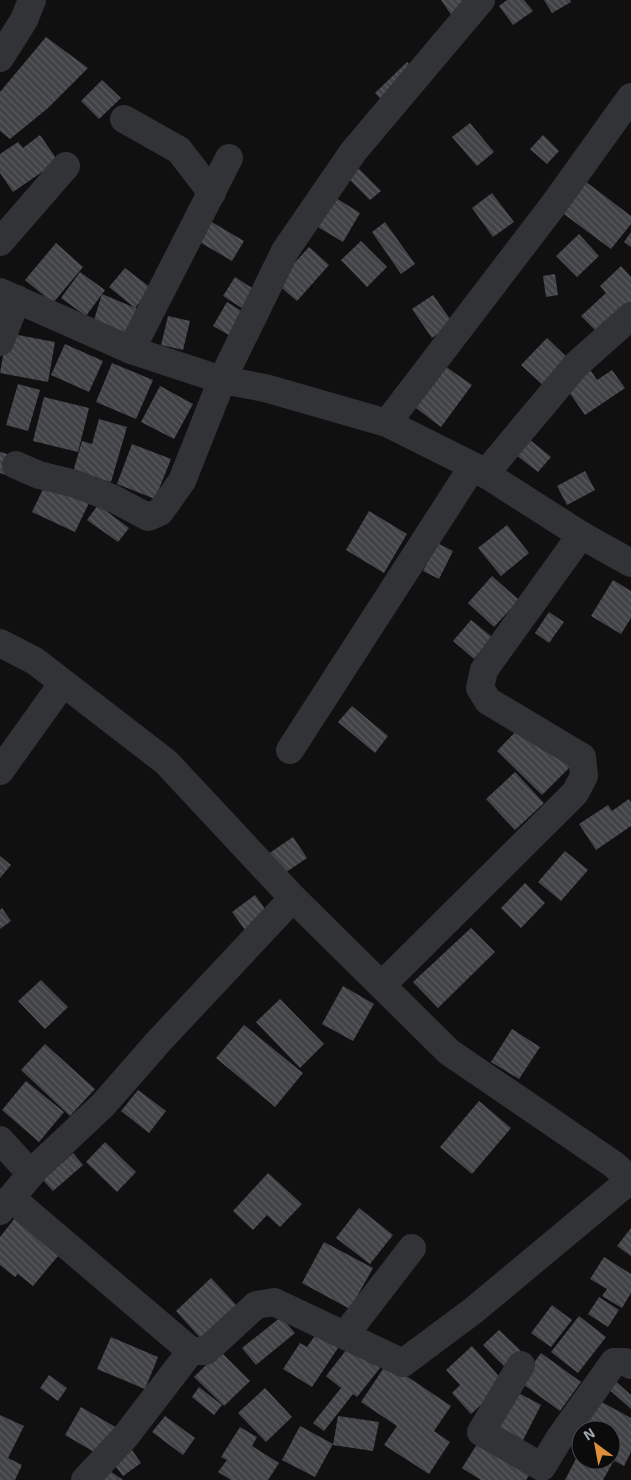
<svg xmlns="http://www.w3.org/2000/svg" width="631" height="1480" viewBox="0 0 631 1480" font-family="'Exo 2',sans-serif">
<defs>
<pattern id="building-back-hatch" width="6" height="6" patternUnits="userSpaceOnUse" patternTransform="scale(1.25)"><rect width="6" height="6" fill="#414347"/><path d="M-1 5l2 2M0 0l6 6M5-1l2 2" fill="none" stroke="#595b5f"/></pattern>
</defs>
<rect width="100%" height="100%" fill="#101011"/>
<g fill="url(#building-back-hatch)">
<path d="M441,0h27l-14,19z"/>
<path d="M507,0h17l9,11 -20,14 -14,-19z"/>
<path d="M544,0h26l1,2 -19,11z"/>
<path d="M46,37l42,31 -40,40 -38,31 -10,-8v-39z"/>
<path d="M407,62l19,19 -32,32 -19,-20z"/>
<path d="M102,80l19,18 -22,21 -18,-18z"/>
<path d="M470,123l24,29 -17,14 -25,-29z"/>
<path d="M40,135l18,26 -45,31 -13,-19v-19l18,-12 5,6z"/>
<path d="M543,135l16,16 -12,13 -17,-15z"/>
<path d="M356,166l25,25 -11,9 -24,-24z"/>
<path d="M581,178l50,38v8l-20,25 -54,-40z"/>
<path d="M492,193l22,29 -21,15 -21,-29z"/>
<path d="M336,198l24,15 -17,29 -25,-15z"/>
<path d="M205,218l39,23 -12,20 -39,-23z"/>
<path d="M385,222l30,42 -14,10 -29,-42z"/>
<path d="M631,232v15l-7,-5z"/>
<path d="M579,234l20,22 -22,21 -21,-21z"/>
<path d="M361,241l26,26 -20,20 -26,-27z"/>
<path d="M56,243l27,24 -30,36 -28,-23z"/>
<path d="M309,247l20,18 -32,36 -21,-18z"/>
<path d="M621,266l10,11v28l-32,29 -18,-18 25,-23 -6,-7z"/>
<path d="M125,268l26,20 -16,20 -26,-21z"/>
<path d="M80,272l25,18 -19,26 -25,-18z"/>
<path d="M555,274l3,21 -12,2 -3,-21z"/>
<path d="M235,277l25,16 -12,19 -25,-16z"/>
<path d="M102,294l38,16 -13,29 -33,-19z"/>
<path d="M433,295l20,28 -21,15 -20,-29z"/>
<path d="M227,302l21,13 -14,23 -21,-12z"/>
<path d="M168,316l22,5 -7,29 -22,-5z"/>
<path d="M7,333l48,9 -7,40 -48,-9z"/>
<path d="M547,338l23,22 -25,27 -24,-22z"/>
<path d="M65,344l38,17 -14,31 -38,-17z"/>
<path d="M112,363l41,17 -17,39 -40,-17z"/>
<path d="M442,364l30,21 -31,42 -29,-22z"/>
<path d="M589,368l8,12 15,-10 13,18 -40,27 -21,-30z"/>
<path d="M18,384l22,6 -12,41 -22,-6z"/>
<path d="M160,386l33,18 -19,35 -33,-17z"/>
<path d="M44,397l45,11 -11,44 -45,-11z"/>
<path d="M99,419l28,8 -16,55 -38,-10 9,-31 10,3z"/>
<path d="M529,439l22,18 -13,15 -22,-17z"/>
<path d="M132,444l39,15 -16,40 -38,-15z"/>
<path d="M0,452l11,3 -5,20 -6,-2z"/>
<path d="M585,471l10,19 -28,15 -10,-19z"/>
<path d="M46,483l43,20 -14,29 -43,-20z"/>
<path d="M98,505l31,23 -11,14 -31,-22z"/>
<path d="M369,511l38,23 -23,39 -38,-23z"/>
<path d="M507,525l22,28 -28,23 -23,-28z"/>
<path d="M437,543l16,8 -14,28 -16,-8z"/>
<path d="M492,576l27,24 -25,27 -26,-24z"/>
<path d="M613,580l18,11v27l-10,16 -30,-18z"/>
<path d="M549,612l15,10 -15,21 -14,-10z"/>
<path d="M471,620l21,17 -18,22 -21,-18z"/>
<path d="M352,706l36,30 -13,17 -37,-31z"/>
<path d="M524,723l46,44 -28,28 -45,-44z"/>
<path d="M515,772l29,31 -29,27 -29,-31z"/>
<path d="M629,799l2,4v23l-35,24 -17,-26 29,-19 4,6z"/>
<path d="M293,837l14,21 -25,17 -14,-21z"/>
<path d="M565,851l23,19 -27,31 -23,-19z"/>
<path d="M0,856l11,9 -11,13z"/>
<path d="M525,883l20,20 -24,25 -20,-20z"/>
<path d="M255,895l13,18 -23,17 -13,-18z"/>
<path d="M2,908l9,13 -11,8v-19z"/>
<path d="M471,928l24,24 -57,56 -25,-26z"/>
<path d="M41,980l27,27 -23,22 -27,-28z"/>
<path d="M343,986l31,18 -21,37 -31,-17z"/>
<path d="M280,999l44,45 -24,24 -44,-46z"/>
<path d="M244,1025l59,48 -28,34 -59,-49z"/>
<path d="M512,1029l28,18 -21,32 -28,-17z"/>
<path d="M45,1044l50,45 -25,27 -49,-46z"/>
<path d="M26,1081l38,31 -25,30 -37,-32z"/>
<path d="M138,1090l28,21 -17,22 -28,-22z"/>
<path d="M479,1101l32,27 -39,46 -32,-27z"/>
<path d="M105,1142l31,30 -19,20 -31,-30z"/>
<path d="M73,1153l10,12 -30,26 -10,-11z"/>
<path d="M268,1173l34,31 -22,23 -13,-12 -14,15 -20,-19z"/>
<path d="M359,1208l34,27 -23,29 -34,-26z"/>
<path d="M18,1214l45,36 -30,36 -15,-12 -3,3 -15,-12v-28z"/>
<path d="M631,1228v28l-14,-10z"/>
<path d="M324,1242l49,26 -23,41 -48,-26z"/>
<path d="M604,1257l27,17v19l-9,15 -20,-12 5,-7 -17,-10z"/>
<path d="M211,1278l28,30 -36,33 -27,-30z"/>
<path d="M599,1297l20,13 -11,17 -20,-13z"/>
<path d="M552,1305l20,15 -21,27 -20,-14z"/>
<path d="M579,1316l27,21 -28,36 -27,-21z"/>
<path d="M281,1317l14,16 -39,32 -14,-17z"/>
<path d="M499,1330l22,21 -16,16 -22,-22z"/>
<path d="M316,1334l22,14 -26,39 -29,-18 17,-26 7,4z"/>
<path d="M111,1337l47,20 -13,32 -48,-20z"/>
<path d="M350,1345l30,23 -23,29 -4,-3 -29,37 -11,-8 28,-35 -15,-12z"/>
<path d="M472,1346l33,37 -34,31 -19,-21 8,-8 -14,-15z"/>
<path d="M220,1351l30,30 -26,25 -30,-29z"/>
<path d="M541,1353l40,29 -21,29 -40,-29z"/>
<path d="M387,1363l64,43 -17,25 16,11 -21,32 -45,-29 13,-19 -36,-24z"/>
<path d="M49,1375l18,13 -9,13 -18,-13z"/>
<path d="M612,1378l19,17v14l-26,-23z"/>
<path d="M199,1387l23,18 -8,10 -22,-18z"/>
<path d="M265,1388l27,29 -26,25 -28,-29z"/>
<path d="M515,1391l26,14 -21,41 -26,-14z"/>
<path d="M598,1400l33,18v34l-7,14 -13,-7v-29h-30z"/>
<path d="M81,1407l36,21 -16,28 -36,-21z"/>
<path d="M0,1415l24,11 -16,32 14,7 -7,15h-15z"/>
<path d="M165,1416l30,22 -12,17 -31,-23z"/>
<path d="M338,1416l41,6 -6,29 -40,-6z"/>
<path d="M300,1426l33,18 -18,33 -33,-17z"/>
<path d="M240,1427l17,10 -5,9 27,17 -11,17h-37l-13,-8 9,-12 -6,-3z"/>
<path d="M479,1441l52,32 -5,7h-45l-19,-12z"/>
<path d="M581,1449v11h23l8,4 -9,16h-38z"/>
<path d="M132,1450l9,13 -18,13 -10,-13z"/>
<path d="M104,1467l19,13h-29z"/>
</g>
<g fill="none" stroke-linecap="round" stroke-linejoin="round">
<g stroke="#313336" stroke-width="28">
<path d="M0,58l24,-38 8,-20"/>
<path d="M124,119l55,31 33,43"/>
<path d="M0,242l66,-76"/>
<path d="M0,292l131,58 91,30 43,8 122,35 86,43 108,69 50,28"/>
<path d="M0,342l17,-43"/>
<path d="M131,350l98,-192"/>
<path d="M387,423l168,-220 76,-106"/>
<path d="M16,465l23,10 37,9 38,15 34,18 12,-5 22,-31 40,-101 63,-129 68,-99 128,-152"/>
<path d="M485,474l91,-109 55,-49"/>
<path d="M0,643l35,18 131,101 127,136 156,154 164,112 18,16"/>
<path d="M290,750l183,-284"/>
<path d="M0,771l63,-88"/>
<path d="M382,985l193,-192 9,-17 -2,-19 -94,-56 -8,-13 4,-18 97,-135"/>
<path d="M0,1140l31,34"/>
<path d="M11,1198l180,153h15l50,-46 18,-3 129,61 71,-53 156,-130"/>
<path d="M0,1211l37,-44 66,-62 56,-64 134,-143"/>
<path d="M345,1335l67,-87"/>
<path d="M521,1365l-40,67 61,35 17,-28 55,-77h11l6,3"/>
<path d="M85,1480l40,-43 66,-86"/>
</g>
</g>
<g transform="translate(596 1445) rotate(328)"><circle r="24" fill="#0b0b0c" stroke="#474a4e"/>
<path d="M0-4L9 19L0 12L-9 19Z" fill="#df8e3a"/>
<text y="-8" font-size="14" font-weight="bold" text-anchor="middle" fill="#a2a9b1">N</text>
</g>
</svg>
